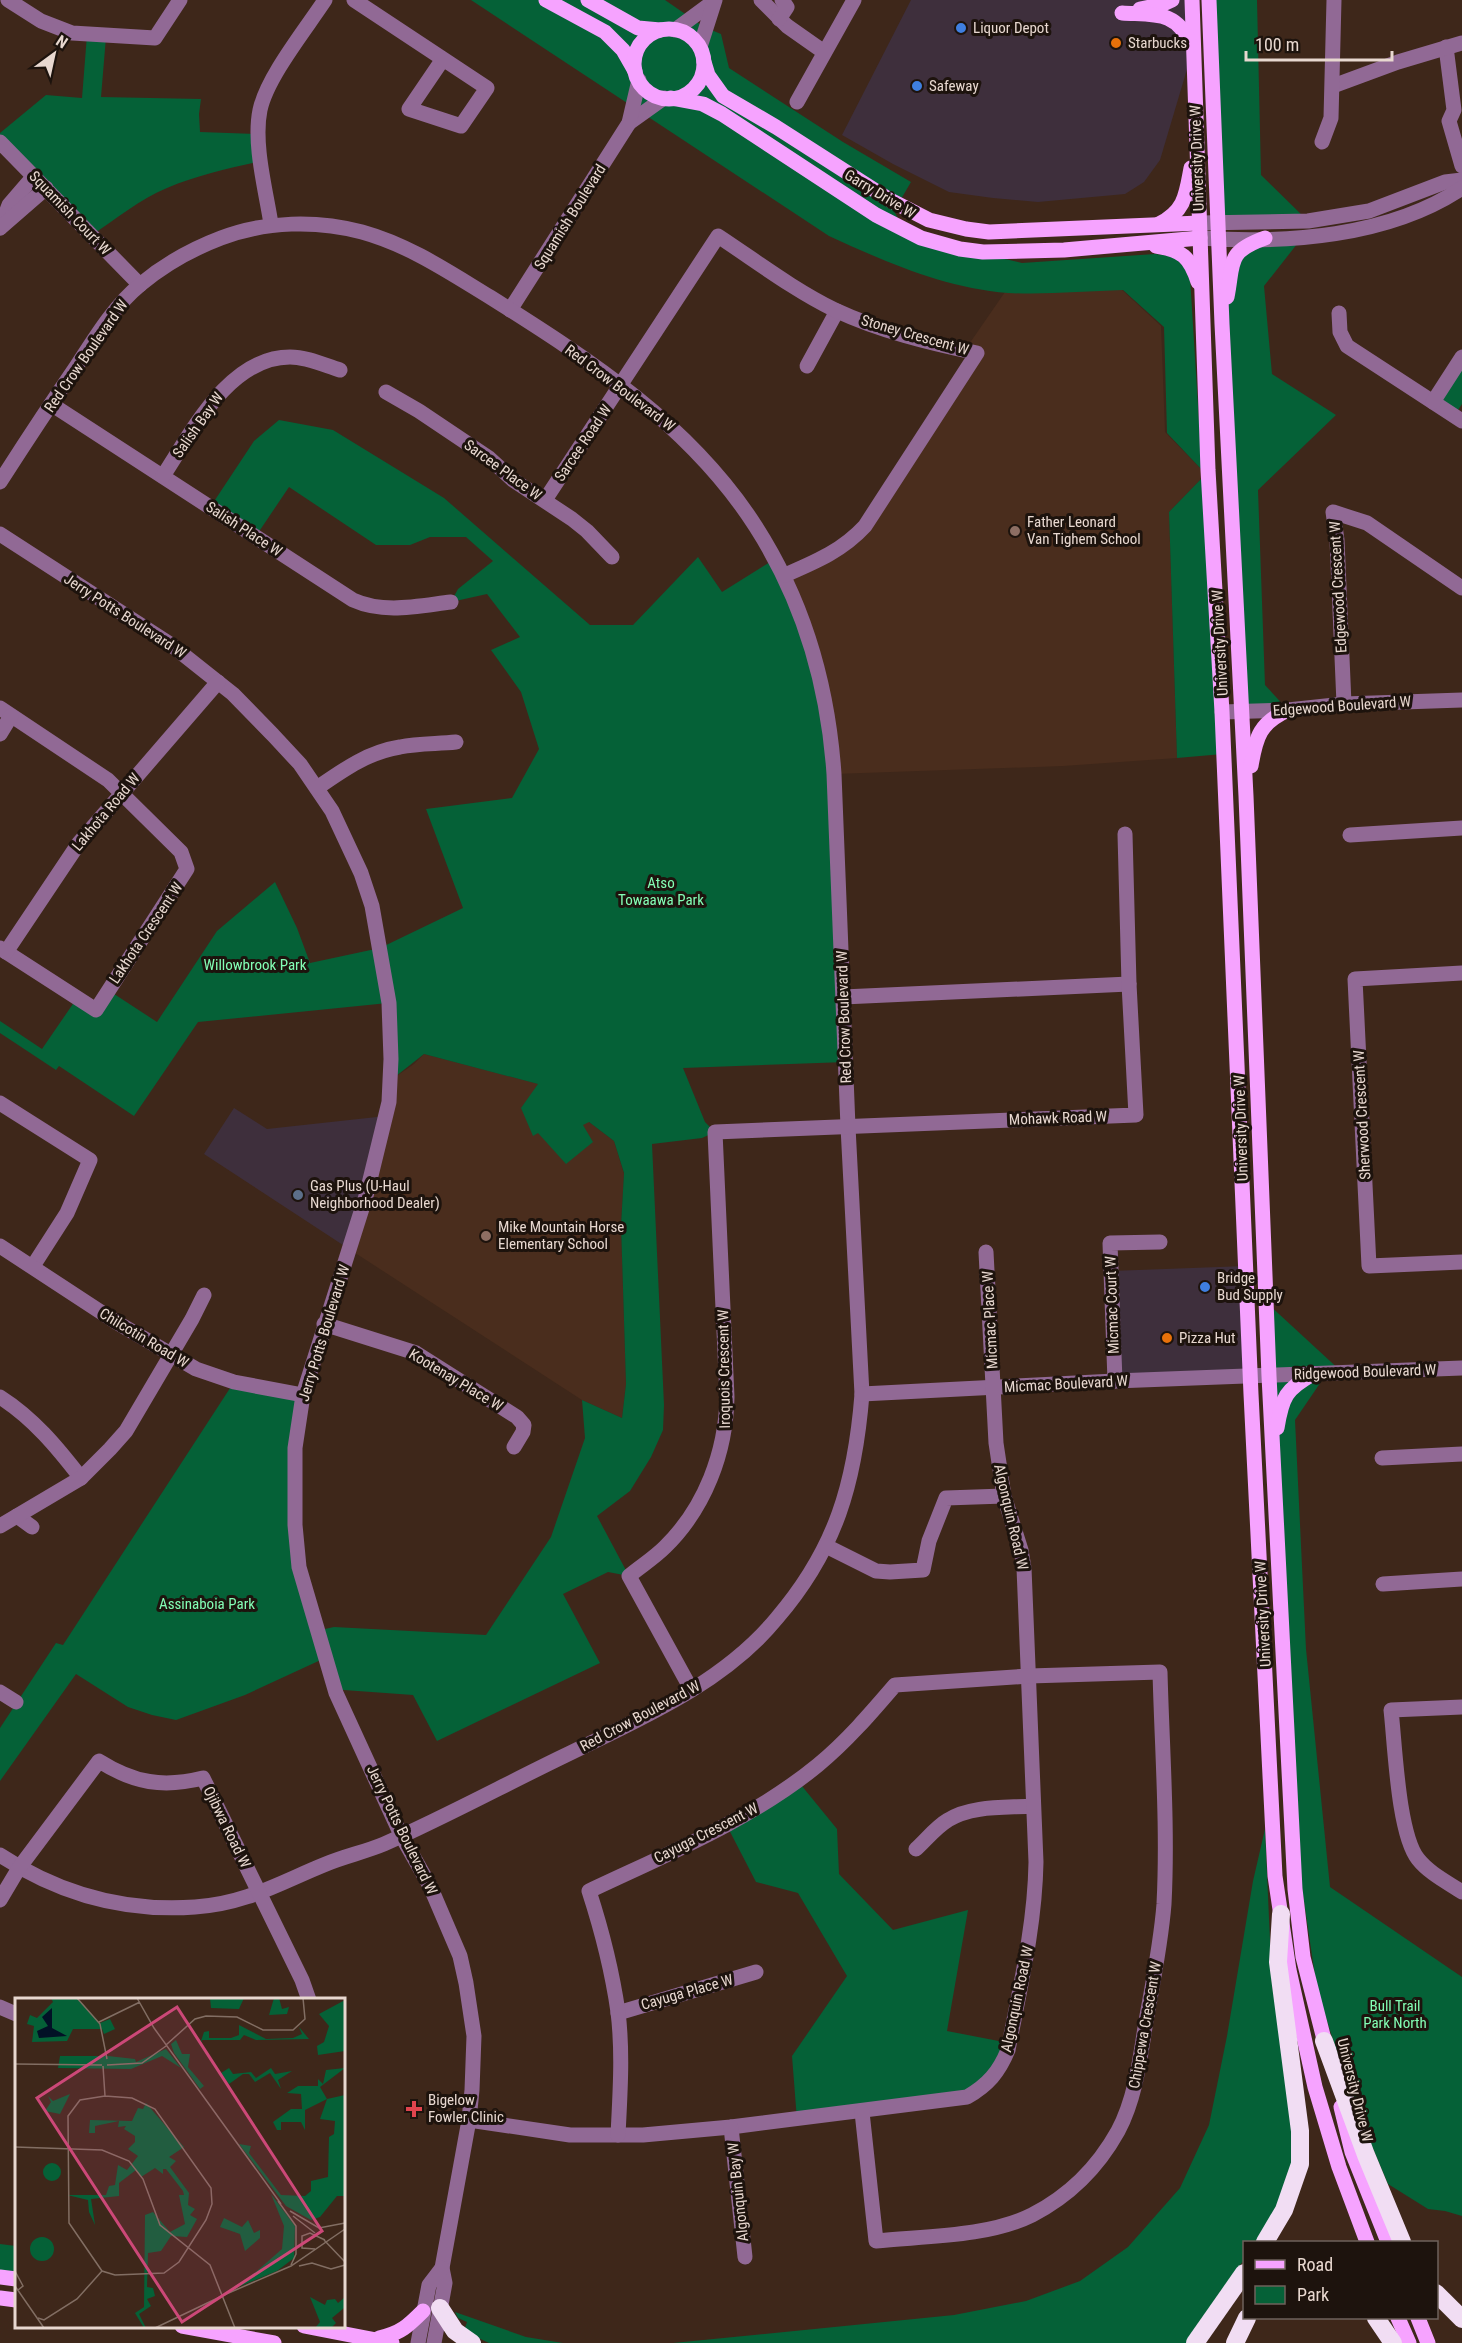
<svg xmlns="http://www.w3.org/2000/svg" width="1462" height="2343" viewBox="0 0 1462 2343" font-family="'Roboto Condensed',sans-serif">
<rect width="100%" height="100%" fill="#3e271a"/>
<g fill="#3e2f3c">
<path d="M911,0h281l1,49 -33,111 -16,22 -19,12 -87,8 -45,-4 -44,-6 -56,-28 -51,-29z"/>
<path d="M234,1108l33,21 119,-13 -40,131 -142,-93z"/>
<path d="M1246,1266l4,111 -135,4 -4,-110z"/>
</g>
<g fill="#4a2d1d">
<path d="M1121,289l40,37 4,106 37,38 1,7 -34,35 8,246 -114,8 -229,8 -49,-199 63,-32 129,-190 -12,-3 40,-58z"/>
<path d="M424,1054l115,30 75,57 10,33 -3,51 5,159 -4,34 -40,-18 -236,-153 45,-167 23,-16z"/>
</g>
<g fill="#056137">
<path d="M471,0h194l39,27 17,7 8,34 114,74 68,40 -17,29 10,18 33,14 85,20 133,-9c22,2 24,5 35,23l12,193 -35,-37 -3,-106 -41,-37c-38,1 -77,5 -115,3 -64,-5 -122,-31 -179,-57z"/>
<path d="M1209,0h48l4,175 47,46 -89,3z"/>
<path d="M87,35l19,2 -5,60 100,2 -2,15 1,18 58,2 4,27c-32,7 -64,14 -95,27 -27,11 -51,31 -75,47l-92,-93v-9l46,-38 36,3z"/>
<path d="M1301,239l-37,47 8,88 64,41 -78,75 7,195 23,25 -46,1 -14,-409 14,-54z"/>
<path d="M1462,357v47l-8,12 -21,-14z"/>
<path d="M279,420l54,10 111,68 146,127h43l65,-68 24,35 53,-33 47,127 24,376 -163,6 22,54 10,10 -13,6 -50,6 12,261 -1,25 -12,27 -21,34 -33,25 32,60 -21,-4 -45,22 37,69 -163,78 -24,-46 -83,-6 -5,-31 -80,37 -69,25 -24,-5 -24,-8 -52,-33 -76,107v-53l56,-85 7,2 171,-263 69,13 -8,53 16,184 23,-5 152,8 65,-98 34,-99 -3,-38 40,18 4,-34 -5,-159 3,-52 -10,-32 -25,-19 -6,3 10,17 -27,22 -28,-31 -5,3 -12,-28 17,-24 -114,-30 -33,26 -3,-77 -190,19 -64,94 -75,-50 -3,4 -56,-37v-12l42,28 35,-51 19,12 12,-20 49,32 60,-91 58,-49 22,46 13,35 70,-15 83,-40 -37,-99 86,-11 27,-49 -18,-57 -30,-42 29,-13 -33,-43 -36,8 7,-13 35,-28 -27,-24h-36l-20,8h-34l-87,-58 -33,49 -45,-30 43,-65z"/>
<path d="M1203,477l20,277 -46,4 -8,-246z"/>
<path d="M1266,1302l77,71h-16l-32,47 11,229 24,238 132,90v239l-17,-5 -17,-2 -40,-25 -38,-90 -33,-105 -15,-101z"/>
<path d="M797,1780l40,49 2,45 54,56 75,-20 -21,121 62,12 -28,46 -184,31 -5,-64 55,-80 -49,-83 -42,-11 -30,-58z"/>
<path d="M1265,1829l7,156 18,107 3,73 -11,33 -25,44h-13v18l-14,18 -43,65h-514l281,-28 72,-14 54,-20 48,-34 52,-59 29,-63 18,-89 26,-155z"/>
<path d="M0,2244l16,2v26l-16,-2z"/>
<path d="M455,2312l71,25 37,6h-74l-25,-12 3,-9 -9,-4z"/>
</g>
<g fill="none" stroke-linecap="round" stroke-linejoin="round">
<g stroke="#916995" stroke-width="15">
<path d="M8,0l33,21 31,12 83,5 25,-38"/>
<path d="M354,0l133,88 -26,38 -52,-17 34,-50"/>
<path d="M761,0l26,26 37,26"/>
<path d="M779,19l8,-12 -5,-7"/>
<path d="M675,30l38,-28"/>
<path d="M700,47l15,-47"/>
<path d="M1446,47l8,63 -5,11 13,45"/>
<path d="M1333,86l65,-24 64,-19"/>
<path d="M797,102l57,-102"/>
<path d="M629,123l35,-25"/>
<path d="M0,142l140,143"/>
<path d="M1322,142l9,-24 3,-118"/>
<path d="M1199,223l109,-2 61,-10 76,-29 17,-2"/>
<path d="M271,224c-5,-33 -18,-80 -11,-114 7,-33 46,-81 65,-110"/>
<path d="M0,228l9,-23 25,-29"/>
<path d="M0,228l46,-40"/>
<path d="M1200,238c85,6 189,-1 262,-50"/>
<path d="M510,310l119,-187 10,-43"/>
<path d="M1339,313l1,19 7,14 115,75"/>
<path d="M807,366l30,-55"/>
<path d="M386,392l33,19 70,47 24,22 59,39 15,12 25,26"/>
<path d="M1433,402l29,-45"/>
<path d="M51,404l302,196c31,14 65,6 98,2"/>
<path d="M163,476c29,-44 66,-119 127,-119 17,0 34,8 50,13"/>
<path d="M0,482c25,-39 50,-77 76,-115 19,-29 37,-60 65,-83 24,-20 51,-35 80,-46 45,-17 96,-18 141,-6 47,13 87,40 128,65 100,63 201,128 266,230 48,75 72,159 78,247l14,353 14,267c-7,89 -26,155 -85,224 -54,66 -138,101 -213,138 -60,29 -119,61 -180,88 -19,8 -39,12 -58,20 -45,18 -80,40 -131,43 -71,5 -136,-13 -195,-52"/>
<path d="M545,500l173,-264c38,25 76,54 117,74 45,21 94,33 142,43l-112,173c-23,25 -50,36 -80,49"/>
<path d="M0,534l170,110 63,50 40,41 27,29 32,47 29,62 11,33 17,97 2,56 -2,43 -23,94 -63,199 -8,53v77l4,42 37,126 65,142 29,51 30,70 6,27 8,53 -2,54 -3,30 -27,148 3,15 -11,60"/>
<path d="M1344,704l-7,-164 -4,-28 34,11 95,65"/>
<path d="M0,708l108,72 73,72 6,17 -91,141 -96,-62"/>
<path d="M1222,712l66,-2 56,-6 118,-4"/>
<path d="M0,734l11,-18"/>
<path d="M317,788c26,-18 51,-36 83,-41 18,-4 37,-3 56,-5"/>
<path d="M1350,835l112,-7"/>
<path d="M6,952l73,-109 139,-161"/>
<path d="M1462,973l-107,6 14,287 93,-4"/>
<path d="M843,997l286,-13"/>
<path d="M0,1103l90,57 -23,53 -34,53"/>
<path d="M0,1246l116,76 80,47 38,13 69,13"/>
<path d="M324,1324l92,29 101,64 7,8 -1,7 -9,15"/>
<path d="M1115,1381l-5,-138 50,-1"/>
<path d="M862,1394l253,-13 347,-13"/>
<path d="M0,1397c33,21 57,50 81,81"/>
<path d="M1382,1458l80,-4"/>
<path d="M17,1516l15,11"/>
<path d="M0,1526l81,-48 29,-29 16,-18 66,-112 12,-24"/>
<path d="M826,1546l50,25 14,1 33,-2 6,-29 17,-43 58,-2"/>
<path d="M1383,1584l79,-5"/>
<path d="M691,1689l-62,-113c12,-10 25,-18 36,-29 40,-39 61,-95 62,-150l-12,-265 421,-17 -7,-131 -4,-150"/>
<path d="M0,1692l16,10"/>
<path d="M1462,1707l-71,3c4,35 7,124 27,149 11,14 29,23 44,33"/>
<path d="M916,1849c10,-9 20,-22 32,-29 24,-15 58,-12 85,-14"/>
<path d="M0,1900l19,-32 80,-107c35,22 64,27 104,17l99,202 7,20"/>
<path d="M0,2007l16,7"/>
<path d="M618,2013l138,-41"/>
<path d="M469,2120l101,15h73l88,-8 236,-30c21,-12 32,-25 41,-47 12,-62 27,-125 28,-188l-12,-294 -3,-18 -17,-54 -8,-53 -10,-191"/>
<path d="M731,2127l14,130"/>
<path d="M618,2135c2,-41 5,-82 0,-123 -6,-42 -16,-81 -29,-121 78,-37 162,-71 229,-126 29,-24 53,-52 77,-80l134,-9 131,-4c2,77 8,155 4,232 -3,39 -11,78 -18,117 -6,37 -10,76 -28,110 -20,36 -49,65 -86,84 -44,22 -107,21 -156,26l-14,-129"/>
<path d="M418,2343l11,-58 13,-17"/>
</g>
<g stroke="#f6a3ff" stroke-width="15">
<path d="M546,0l59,32 18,18 12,21"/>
<path d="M588,0l50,28 22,2"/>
<path d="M1192,0l16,470 14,242 29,682 24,482 14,94 26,117 24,80 28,75"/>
<path d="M1209,0l13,324 24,472 23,580 26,513 8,68 24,94"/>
<path d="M1140,9l21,-4 11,-5"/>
<path d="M1122,13c32,2 55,-3 69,32"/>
<circle cx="669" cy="64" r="35"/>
<path d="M704,62l4,13 15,21 53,31 114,73 39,20 37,9 23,3 210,-9"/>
<path d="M671,98l32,6 19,10 154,101 45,23 39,11 23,3 81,-2 136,-12"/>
<path d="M1159,224c26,-13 27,-29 32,-56"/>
<path d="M1156,246c26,4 34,11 42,36"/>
<path d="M1227,297c7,-35 -1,-45 38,-59"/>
<path d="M1251,766c5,-30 9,-43 37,-56"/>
<path d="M1277,1428c5,-31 9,-39 36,-54"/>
<path d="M1341,2107l11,45 36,90"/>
<path d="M0,2277l16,2"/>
<path d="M0,2298l16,2"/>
<path d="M1398,2318l11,25"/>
<path d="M1418,2318l10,25"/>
<path d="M182,2326l92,17"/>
<path d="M304,2326l88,17"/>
<path d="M379,2338c22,-5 29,-12 44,-27"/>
</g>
<g stroke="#f1ddf3" stroke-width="18">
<path d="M1324,2041l42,114 36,87"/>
<path d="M1265,2242l19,-32 16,-46v-33l-22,-169 3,-48"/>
<path d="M1436,2293l26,26"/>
<path d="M440,2308l15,23 17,12"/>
<path d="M1376,2318l17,25"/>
<path d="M1195,2343l49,-70"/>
<path d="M1235,2343l12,-25"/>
</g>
</g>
<g fill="#3f7fe0" stroke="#1d130d" stroke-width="2">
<circle cx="961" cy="28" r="6"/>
<circle cx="917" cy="86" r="6"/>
<circle cx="1205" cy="1287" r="6"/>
</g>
<g fill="#e8710a" stroke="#1d130d" stroke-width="2">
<circle cx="1116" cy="43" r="6"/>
<circle cx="1167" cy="1338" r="6"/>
</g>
<g fill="#8d6e63" stroke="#1d130d" stroke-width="2">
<circle cx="1015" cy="531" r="6"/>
<circle cx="486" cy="1236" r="6"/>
</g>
<circle fill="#5c6f8a" stroke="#1d130d" stroke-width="2" cx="298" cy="1195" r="6"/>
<path fill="#e0444e" stroke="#1d130d" stroke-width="2" d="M411 2100h6v6h6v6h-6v6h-6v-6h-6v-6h6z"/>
<g text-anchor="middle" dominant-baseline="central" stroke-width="6" stroke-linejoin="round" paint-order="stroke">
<g font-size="15" fill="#e8d8d0" stroke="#1d130d" text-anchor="start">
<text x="973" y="28">Liquor Depot</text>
<text x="1128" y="43">Starbucks</text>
<text x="929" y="86">Safeway</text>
<text x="1027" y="522">Father Leonard<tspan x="1027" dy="17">Van Tighem School</tspan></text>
<text x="310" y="1186">Gas Plus (U-Haul<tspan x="310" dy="17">Neighborhood Dealer)</tspan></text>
<text x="498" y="1227">Mike Mountain Horse<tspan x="498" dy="17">Elementary School</tspan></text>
<text x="1217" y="1278">Bridge<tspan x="1217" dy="17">Bud Supply</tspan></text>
<text x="1179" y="1338">Pizza Hut</text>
<text x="428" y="2100">Bigelow<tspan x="428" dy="17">Fowler Clinic</tspan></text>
</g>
<g font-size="15" fill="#e8d8d0" stroke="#1d130d">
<text transform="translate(1197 158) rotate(-92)">University Drive W</text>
<text transform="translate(880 194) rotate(31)">Garry Drive W</text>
<text transform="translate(70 213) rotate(46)">Squamish Court W</text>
<text transform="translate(570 217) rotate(-58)">Squamish Boulevard</text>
<text transform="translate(915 335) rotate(16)">Stoney Crescent W</text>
<text transform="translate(86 356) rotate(-55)">Red Crow Boulevard W</text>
<text transform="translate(620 388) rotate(37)">Red Crow Boulevard W</text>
<text transform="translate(198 425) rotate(-55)">Salish Bay W</text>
<text transform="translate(583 443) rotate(-56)">Sarcee Road W</text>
<text transform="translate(503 470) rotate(36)">Sarcee Place W</text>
<text transform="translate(244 529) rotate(33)">Salish Place W</text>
<text transform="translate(1338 587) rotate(-93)">Edgewood Crescent W</text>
<text transform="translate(125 616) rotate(33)">Jerry Potts Boulevard W</text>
<text transform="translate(1220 643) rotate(-93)">University Drive W</text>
<text transform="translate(1342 706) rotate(-4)">Edgewood Boulevard W</text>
<text transform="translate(106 812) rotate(-50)">Lakhota Road W</text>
<text transform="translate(146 933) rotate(-56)">Lakhota Crescent W</text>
<text transform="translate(844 1017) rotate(-92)">Red Crow Boulevard W</text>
<text transform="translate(1362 1115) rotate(-93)">Sherwood Crescent W</text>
<text transform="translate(1058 1118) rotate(-2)">Mohawk Road W</text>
<text transform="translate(1241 1128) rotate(-92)">University Drive W</text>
<text transform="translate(1112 1305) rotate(-92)">Micmac Court W</text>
<text transform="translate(990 1320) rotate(-93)">Micmac Place W</text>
<text transform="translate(324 1333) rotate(-73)">Jerry Potts Boulevard W</text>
<text transform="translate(144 1338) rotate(31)">Chilcotin Road W</text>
<text transform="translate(724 1369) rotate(-91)">Iroquois Crescent W</text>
<text transform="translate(1365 1372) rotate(-2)">Ridgewood Boulevard W</text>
<text transform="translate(456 1380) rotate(31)">Kootenay Place W</text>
<text transform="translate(1066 1384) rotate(-3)">Micmac Boulevard W</text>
<text transform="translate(1011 1517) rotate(77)">Algonquin Road W</text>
<text transform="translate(1263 1614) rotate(-93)">University Drive W</text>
<text transform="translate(640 1716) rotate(-28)">Red Crow Boulevard W</text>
<text transform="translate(227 1827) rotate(64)">Ojibwa Road W</text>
<text transform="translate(402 1830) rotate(64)">Jerry Potts Boulevard W</text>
<text transform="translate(706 1833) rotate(-27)">Cayuga Crescent W</text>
<text transform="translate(687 1992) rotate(-16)">Cayuga Place W</text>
<text transform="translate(1017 1999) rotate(-78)">Algonquin Road W</text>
<text transform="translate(1145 2025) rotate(-80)">Chippewa Crescent W</text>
<text transform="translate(1355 2090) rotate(76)">University Drive W</text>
<text transform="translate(738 2192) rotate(-96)">Algonquin Bay W</text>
</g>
<g font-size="15" fill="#83feb5" stroke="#1d130d">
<text x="661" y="883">Atso<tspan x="661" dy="17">Towaawa Park</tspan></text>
<text x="255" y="965">Willowbrook Park</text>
<text x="207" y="1604">Assinaboia Park</text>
<text x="1395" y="2006">Bull Trail<tspan x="1395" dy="17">Park North</tspan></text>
</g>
</g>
<g transform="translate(15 1998)">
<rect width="330" height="330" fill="#3e271a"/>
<path d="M36,0h26l23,25 10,-4 5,10 -11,5 -2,-5h-29l-6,12 -35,1 2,-16 -7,-2 3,-9 7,3 16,-16zM195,0h34l-5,11 -28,-1zM259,0h5l3,11 7,-2 -2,7 -18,1zM330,2v51l-27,4 -1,-9 7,-4 5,-16 -10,-12zM224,27l27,14 27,-1 9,-4 -3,-7 10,12 -53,1 -12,-5 -4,5h-38l-3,7 5,-15 5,-1v7h22l8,-3zM161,42l6,14h8l-2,13 16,19 -4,3 -26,-36 -3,-9zM151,51l15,19 -19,-12 -31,13 -73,-1 2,-12h48l27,3 1,3zM214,70l4,6 18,-2 5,6 15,-10 4,6 17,-3 -14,9 3,9 -11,-16 -15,9 -6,-8h-6l-14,10 -8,-11zM330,70l-25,19 7,12 18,-4v101h-8l-17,21 -9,3 -25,-14 -47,-62 12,2 -2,7 32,42 24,1 6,-5v-10l17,-4 1,-40 5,-3 1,-13 -15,-2 7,-20 -22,11v20l-4,-8h-20v8h-4l-4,-8 18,-13h11l-1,-15 -14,-1 11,-7h20v-7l5,5 3,-14zM55,96l-10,20 -15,-3 6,-9 -3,-6 5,5zM131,105l38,44 -15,10 7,4 -6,6 19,26 -1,12 7,4 -5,6 7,4 -10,18 -16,-1 -10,15 -13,2 -1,34 6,1 2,8 -8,3 4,7 -12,8 7,14h-2l-9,-15 9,-6 1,-92 8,-3 17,20 15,-8 -6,-29h5l-1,-4 -17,-22h-3v5l-8,-6 -14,9 -5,-7 -17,13v13l-28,3 4,26 -6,-13 -1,-12 -21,-5h39l3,-9 6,-1 3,-20 9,5 11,-14 -10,-7 7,-7v-6l-11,-7 2,-3 -8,1 1,-6 -24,5v7h-6l1,-13 42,1 6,-13 5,1zM28 174a9 9 0 1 1 18 0a9 9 0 1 1-18 0ZM256,196l24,32 -1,32 -17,13 -51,21 15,-7 41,-36 2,-23zM209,220l18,9 6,-7 6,13 6,-3v8l-15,13 -5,-17 -20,-7zM15 251a12 12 0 1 1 24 0a12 12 0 1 1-24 0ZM330,299l-1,11 -12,10 4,5 -5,5h-16l5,-6 -10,-25 15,8 2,-5 8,-1 3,4z" fill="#056137"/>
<path d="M37,10v20l15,8 -28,2 -2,-7 11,-5 -6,-9z" fill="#021126"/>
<path fill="none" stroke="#826e63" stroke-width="1.5" d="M62,0l23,26 7,35M122,0l17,30 127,176M84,24l41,-20M151,47l29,-26 11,-3 31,1 26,13h30l12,-11 -2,-21M0,66l87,1M92,67l35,-2 24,-17M88,68l2,30M90,98l27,2 23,11 56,79 1,16 -6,16 -27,42 -15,11 -49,2 -13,-4 -33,-48 -1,-107 12,-16zM0,149l87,3 27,11 14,18 17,46 50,40 25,63M263,203l18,25v28l-5,11M275,213l29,17 26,-5M278,218l22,17M309,242l21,22M300,251l-13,-1v-12l8,-3 15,7M284,268l13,-3 19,6 14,-4M0,273l8,15 -5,4M0,288l29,42M209,297l67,-29 54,-37M23,320l6,2 33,-21 25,-28M140,330l69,-33"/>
<path fill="#cc4878" fill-opacity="0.15" stroke="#cc4878" stroke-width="3" d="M162,9l145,224 -140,91 -145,-224z"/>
<rect width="330" height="330" fill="none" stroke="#e8d8d0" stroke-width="3"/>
</g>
<rect x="1243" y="2241" width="195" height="78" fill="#1d130d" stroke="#6e625b" stroke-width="1.5"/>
<rect x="1255" y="2260" width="30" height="9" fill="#f6a3ff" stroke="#6e625b" stroke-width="1.5"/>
<text x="1297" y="2271" font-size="18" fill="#e8d8d0">Road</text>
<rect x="1255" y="2286" width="30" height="18" fill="#056137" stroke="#6e625b" stroke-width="1.5"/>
<text x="1297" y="2301" font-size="18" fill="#e8d8d0">Park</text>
<g transform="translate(54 54) rotate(33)" stroke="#1d130d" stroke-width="4.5" paint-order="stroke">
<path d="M0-4.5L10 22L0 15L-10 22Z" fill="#e8d8d0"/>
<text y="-9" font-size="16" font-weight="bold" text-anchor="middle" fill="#e8d8d0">N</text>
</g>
<path d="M1246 51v9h146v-9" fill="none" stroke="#e8d8d0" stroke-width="3"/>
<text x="1255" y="51" font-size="18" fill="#e8d8d0" stroke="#1d130d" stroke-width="4.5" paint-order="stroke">100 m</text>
</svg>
